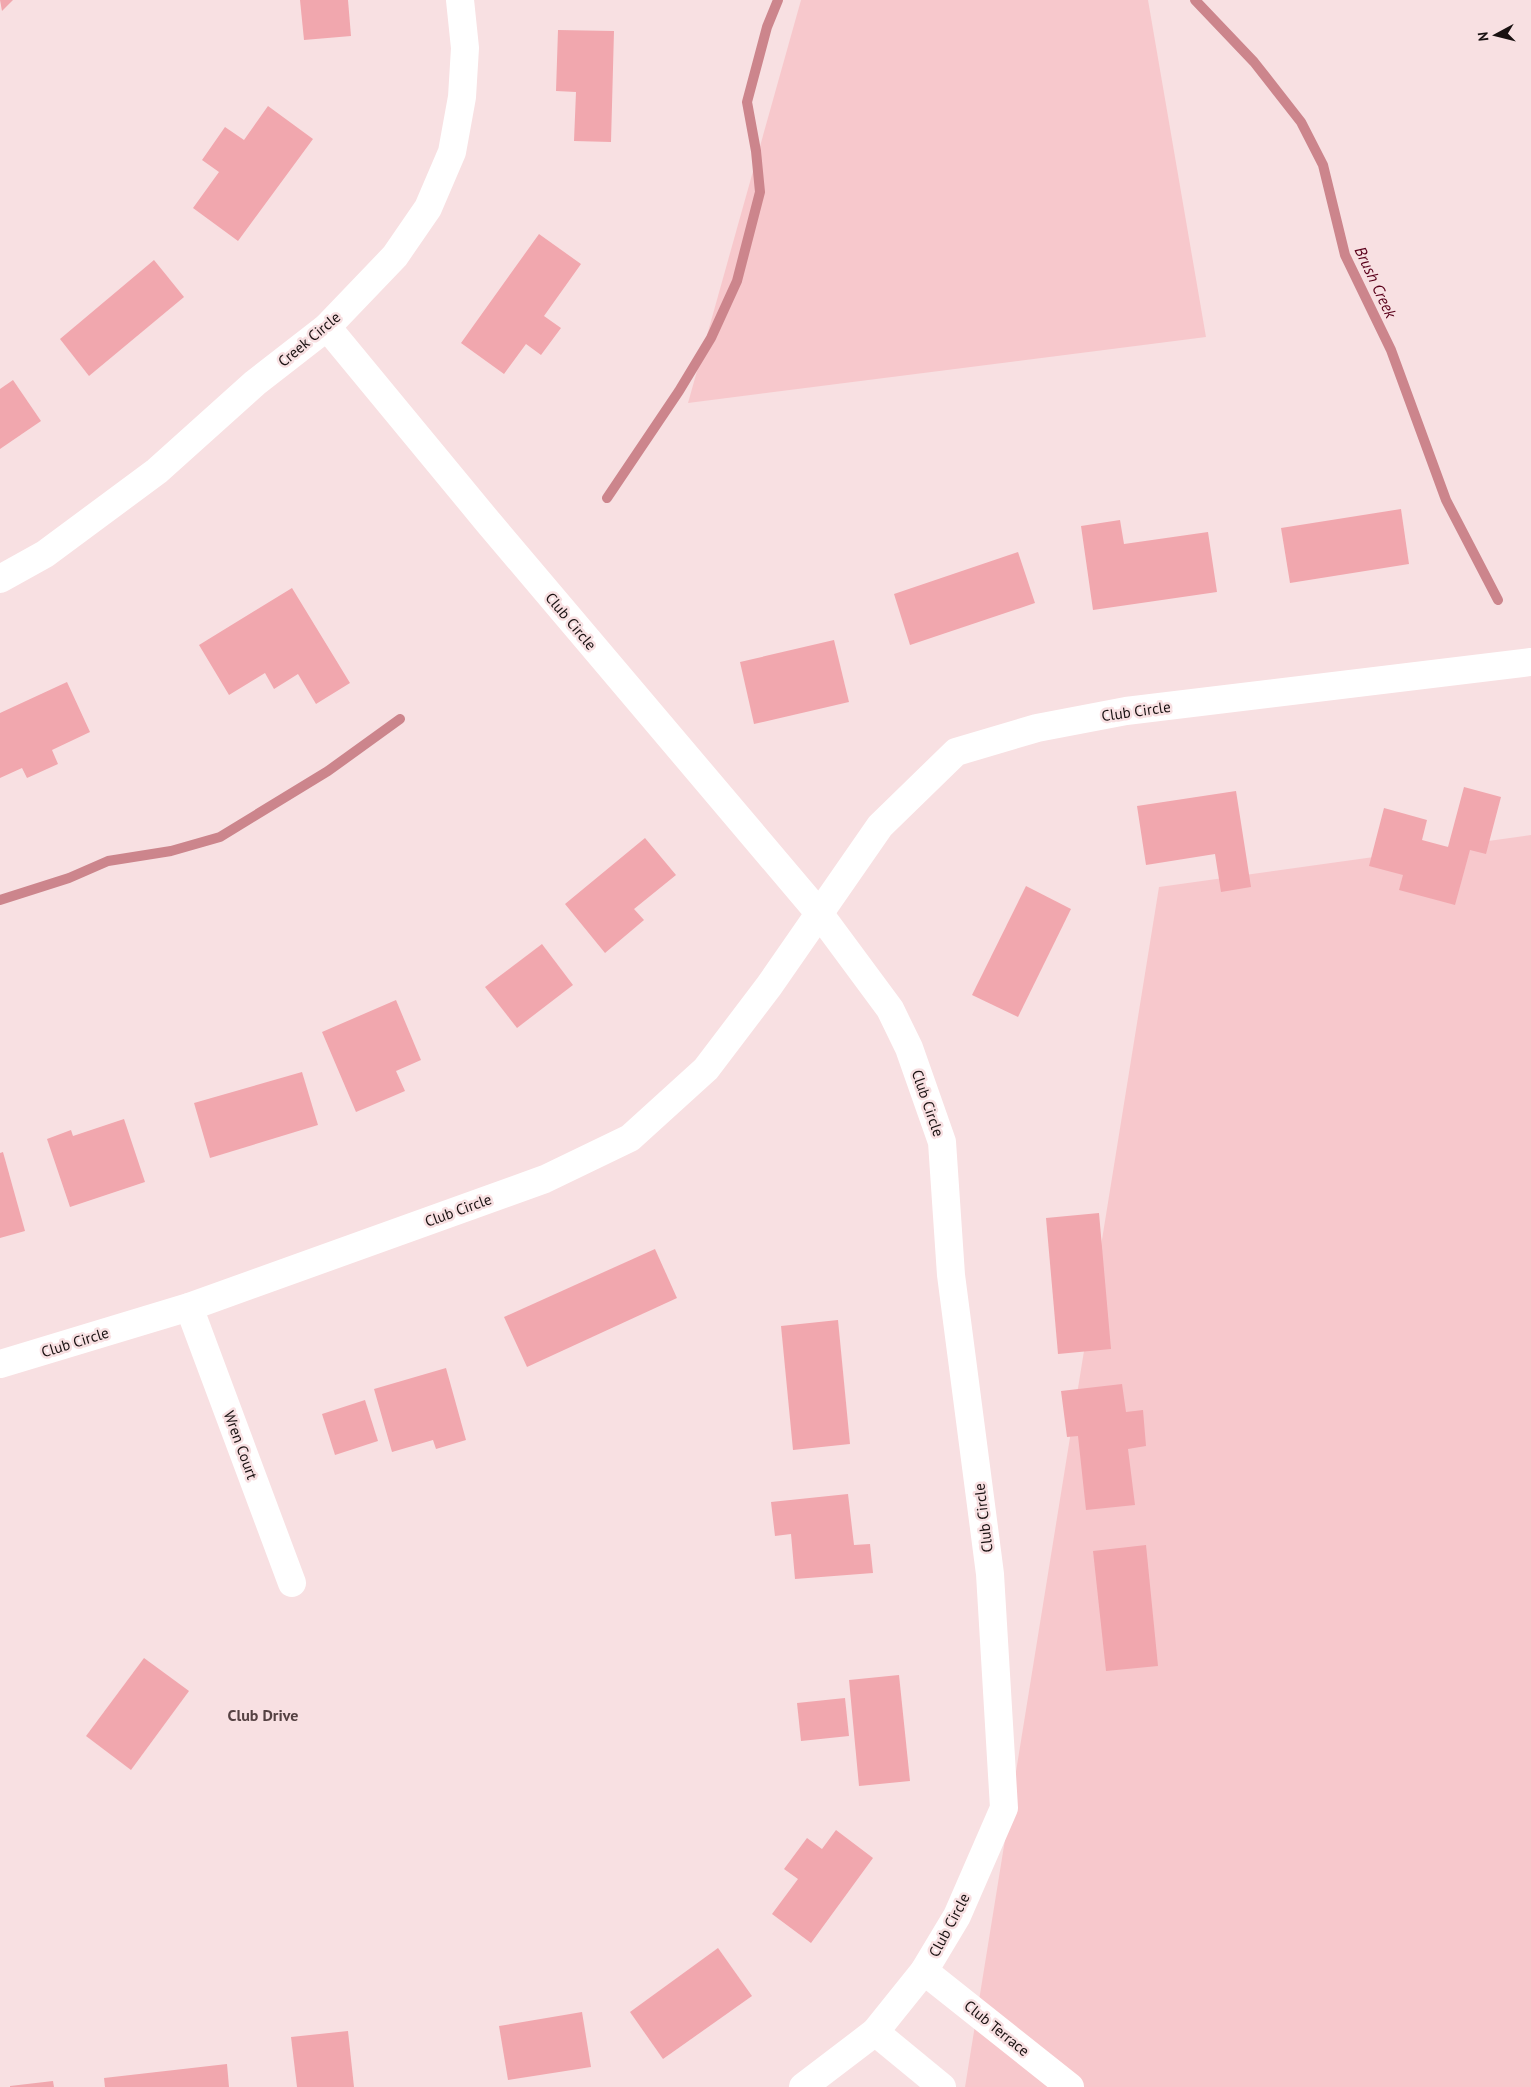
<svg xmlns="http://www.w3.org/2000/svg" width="1531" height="2087" viewBox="0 0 1531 2087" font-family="'PT Sans',sans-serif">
<rect width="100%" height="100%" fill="#f8e0e2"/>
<g fill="#f7c8cc">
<path d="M801,0h347l58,337 -518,66z"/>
<path d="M1531,835v1252h-566l194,-1200z"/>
</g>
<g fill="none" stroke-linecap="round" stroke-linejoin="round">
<g stroke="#cc858c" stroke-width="10">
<path d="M1195,0l59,62 47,60 22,43 22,90 46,95 55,150 52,100"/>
<path d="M607,498l72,-107 32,-53 26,-57 23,-89 -4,-41 -9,-49 20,-75 11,-27"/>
<path d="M0,900l69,-22 39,-17 63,-10 49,-14 108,-66 72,-52"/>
</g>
</g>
<g fill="#f1a7ae">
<path d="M0,0h13l-11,11z"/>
<path d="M300,0h48l3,36 -47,4z"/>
<path d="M558,30l56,1 -3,111 -37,-1 2,-49 -20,-1z"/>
<path d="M268,106l45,33 -75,102 -45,-33 26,-36 -17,-12 23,-33 19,13z"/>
<path d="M539,234l42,30 -37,52 17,12 -20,27 -15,-11 -22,30 -43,-31z"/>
<path d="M154,260l30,37 -95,79 -29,-37z"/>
<path d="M13,380l28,41 -41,28v-60z"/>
<path d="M1401,509l8,55 -119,19 -9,-55z"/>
<path d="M1120,520l4,24 84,-12 9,60 -124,18 -12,-84z"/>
<path d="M1018,552l17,51 -125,42 -16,-51z"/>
<path d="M292,588l58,95 -34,21 -18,-30 -24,15 -9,-16 -36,22 -30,-50z"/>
<path d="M834,640l15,62 -95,22 -14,-62z"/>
<path d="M67,682l23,50 -38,18 6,14 -31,14 -5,-10 -22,10v-65z"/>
<path d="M1464,787l37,10 -15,57 -16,-4 -15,55 -56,-15 4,-15 -34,-9 15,-58 43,12 -5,20 26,7z"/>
<path d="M1236,791l15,96 -30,5 -6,-38 -69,11 -9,-59z"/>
<path d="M645,838l31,37 -42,34 10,11 -39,33 -40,-49z"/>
<path d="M1026,886l45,23 -53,108 -46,-22z"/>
<path d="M542,944l31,41 -56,43 -32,-41z"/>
<path d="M396,1000l25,60 -25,11 9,20 -49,21 -34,-80z"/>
<path d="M302,1072l16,53 -108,33 -16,-55z"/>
<path d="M124,1119l21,63 -75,25 -23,-68 24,-9 2,6z"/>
<path d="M3,1152l22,79 -25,7v-85z"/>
<path d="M1099,1213l12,136 -53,5 -12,-136z"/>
<path d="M655,1249l22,49 -150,69 -23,-50z"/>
<path d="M838,1320l12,124 -57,6 -12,-124z"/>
<path d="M446,1368l20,72 -30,9 -3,-9 -41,12 -18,-63z"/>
<path d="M1122,1384l4,28 17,-2 3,36 -18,3 7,56 -49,5 -8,-74 -11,1 -6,-46z"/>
<path d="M365,1400l13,41 -43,14 -13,-41z"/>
<path d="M848,1494l6,51 16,-1 3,29 -78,6 -4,-45 -16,2 -4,-34z"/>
<path d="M1146,1545l12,121 -52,5 -13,-120z"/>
<path d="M144,1658l45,33 -58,79 -45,-34z"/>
<path d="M899,1675l11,106 -51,5 -10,-106z"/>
<path d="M845,1698l4,38 -48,5 -4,-38z"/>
<path d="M836,1830l37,28 -62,85 -39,-29 26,-35 -14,-10 23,-31 15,11z"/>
<path d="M718,1948l34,48 -89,63 -33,-47z"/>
<path d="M582,2012l9,55 -83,13 -9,-54z"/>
<path d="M348,2031l6,56h-57l-6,-50z"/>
<path d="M227,2064l2,23h-124l-1,-9z"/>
<path d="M53,2081l1,6h-44v-1z"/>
</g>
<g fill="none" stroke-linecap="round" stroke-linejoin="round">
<g stroke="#fff" stroke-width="28">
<path d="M327,327l161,195 331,391 71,96 19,39 33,94 9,133 39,299 14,234 -47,108 -33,55 -49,61 -72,55"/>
<path d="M0,579l45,-25 112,-83 98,-88 72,-56 68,-71 33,-48 24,-56 10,-55 3,-49 -5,-48"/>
<path d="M189,1307l103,276"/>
<path d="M0,1364l189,-57 356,-128 85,-41 76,-69 63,-83 111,-160 76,-74 81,-24 89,-17 405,-49"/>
<path d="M924,1971l146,116"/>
<path d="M875,2032l67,55"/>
</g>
</g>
<g text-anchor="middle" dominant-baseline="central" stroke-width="5" stroke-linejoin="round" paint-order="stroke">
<g font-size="15" fill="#191111" stroke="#f8e0e2">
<text transform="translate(309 339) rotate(-40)">Creek Circle</text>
<text transform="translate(571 621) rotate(50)">Club Circle</text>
<text transform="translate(1136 711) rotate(-8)">Club Circle</text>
<text transform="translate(928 1103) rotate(71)">Club Circle</text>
<text transform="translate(458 1210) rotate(-20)">Club Circle</text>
<text transform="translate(75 1342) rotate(-17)">Club Circle</text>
<text transform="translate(241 1445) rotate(70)">Wren Court</text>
<text transform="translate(983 1518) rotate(-97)">Club Circle</text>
<text transform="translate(949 1925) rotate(-62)">Club Circle</text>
<text transform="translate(997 2028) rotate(39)">Club Terrace</text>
</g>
<g font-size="16" font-style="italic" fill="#5a011b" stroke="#f8e0e2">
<text transform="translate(1376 282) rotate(65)">Brush Creek</text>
</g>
<g font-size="16" font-weight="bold" fill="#554243" stroke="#f8e0e2">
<text x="263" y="1715">Club Drive</text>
</g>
</g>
<g transform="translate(1496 35) rotate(263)" stroke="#f8e0e2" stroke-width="4" paint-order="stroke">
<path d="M0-4L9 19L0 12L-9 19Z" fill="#191111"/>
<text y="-8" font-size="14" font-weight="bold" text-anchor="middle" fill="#191111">N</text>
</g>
</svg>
